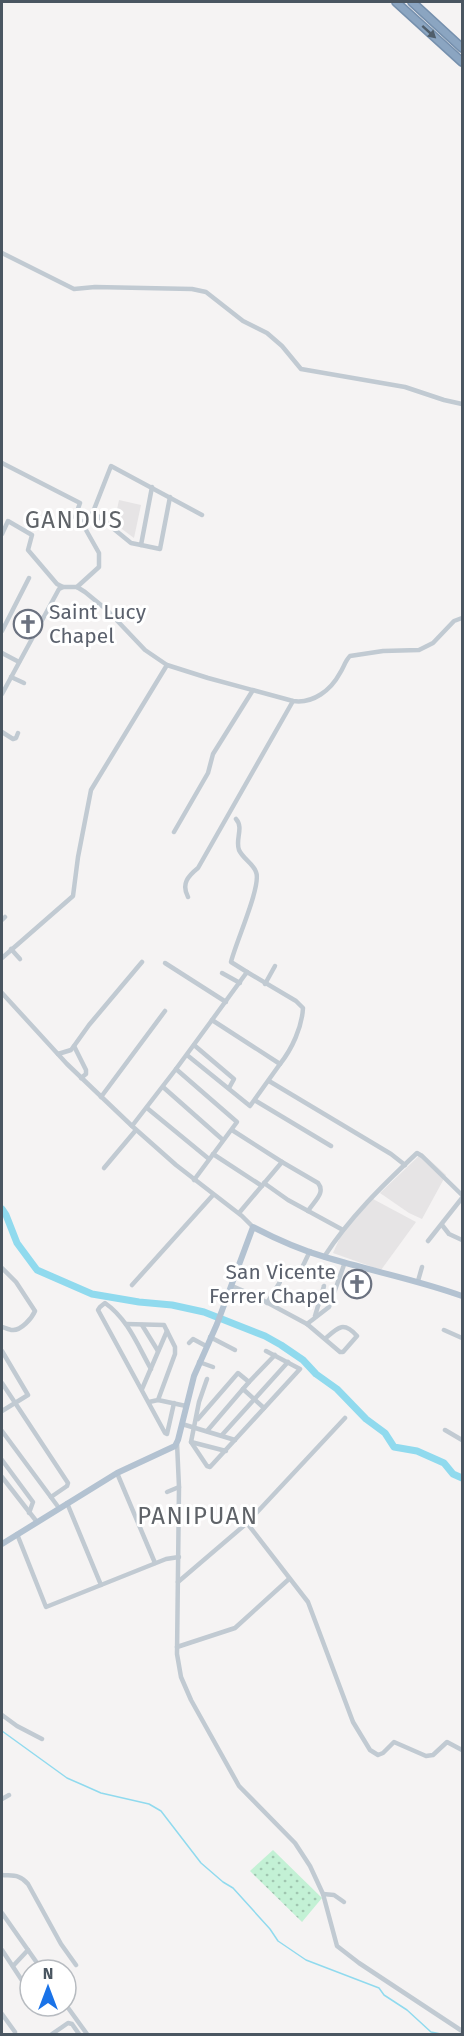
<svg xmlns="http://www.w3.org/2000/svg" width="464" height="2036" viewBox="0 0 464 2036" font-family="'Fira Sans',sans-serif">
<defs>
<pattern id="grass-dots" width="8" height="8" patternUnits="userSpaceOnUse" patternTransform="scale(1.5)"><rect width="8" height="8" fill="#c3f1d5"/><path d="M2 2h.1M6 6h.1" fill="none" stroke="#a0c6b0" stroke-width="1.8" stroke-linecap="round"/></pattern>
</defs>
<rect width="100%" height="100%" fill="#f5f3f3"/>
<g fill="#e6e4e5">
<path d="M119,500l22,5 -7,33 -20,-15z"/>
<path d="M422,1153l24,22 -24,44 -13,-6 -29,-20z"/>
<path d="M373,1199l43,23 -35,48 -48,-17 9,-20z"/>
</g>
<path fill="url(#grass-dots)" d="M273,1850l49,48 -20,24 -52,-51z"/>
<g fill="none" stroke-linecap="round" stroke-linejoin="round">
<path stroke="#90daee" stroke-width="1.5" d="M2,1731l65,47 16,7 18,8 48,11 12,7 40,52 22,19 10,6 37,41 8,12 28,19 73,28 5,7 23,15 24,22 10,2"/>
<path stroke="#90daee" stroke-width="7" d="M2,1209l4,6 11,28 20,27 55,24 47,8 33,3 32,7 61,24 16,9 22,15 13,14 21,15 29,30 19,14 9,14 23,4 27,12 9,11 9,4"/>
<g stroke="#7690ad" stroke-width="10">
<g id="highway">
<path d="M396,2l66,60"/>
<path d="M412,2l50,46"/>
</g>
</g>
<g stroke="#c1cad2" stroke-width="4.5">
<path d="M2,253l72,36 21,-2 97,2 14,3 37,29 24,12 15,13 19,23 104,18 39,13 18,4"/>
<path d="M2,463l78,40 -5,14 11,7"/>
<path d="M93,512l38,31 10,2 11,-58"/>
<path d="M2,534l6,-13 24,14 -4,15 29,34 6,3h14l8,5 22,18 38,40 22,15 41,13 85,23c20,3 38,-11 47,-28 4,-6 5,-12 10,-17l33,-5 36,-1 14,-7 21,-22 8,-3"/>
<path d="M141,545l19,4 10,-52"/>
<path d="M77,587l22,-20v-14l-13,-23v-6l7,-12 18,-46 91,49"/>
<path d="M2,631l27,-53"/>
<path d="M2,653l17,9"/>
<path d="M11,677l13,6"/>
<path d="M2,694l57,-105 4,-2"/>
<path d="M2,732l11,7 3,-1 2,-5"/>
<path d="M236,819c8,9 -1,20 3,31 4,9 14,13 17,22 6,13 -21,72 -25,90l16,10"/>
<path d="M174,832l34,-59 5,-19 40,-64"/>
<path d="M188,897c-7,-13 0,-21 10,-29l95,-167"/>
<path d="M2,920l3,-3"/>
<path d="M11,949l9,10"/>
<path d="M2,958l71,-62 5,-39 13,-67 76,-125"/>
<path d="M165,963l61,39"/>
<path d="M222,973l18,10"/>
<path d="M265,984l10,-18"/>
<path d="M2,993l65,71 65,62 44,39 66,51 11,11"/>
<path d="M212,1020l35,-48 49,29 7,7c-1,19 -11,41 -23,56"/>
<path d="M194,1045l40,34 -5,9"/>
<path d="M74,1046l12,24v4l-5,4"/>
<path d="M58,1054l13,-4 3,-4 15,-21 53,-63"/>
<path d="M176,1069l36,-49 68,44 -30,42 -63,-51"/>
<path d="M269,1081l122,73 14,11"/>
<path d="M163,1087l60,53"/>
<path d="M101,1097l64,-86"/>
<path d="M256,1101l75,45"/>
<path d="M147,1108l62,51"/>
<path d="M132,1126l44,-57 61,53 -43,58"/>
<path d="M232,1130l50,32 36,21c8,10 -4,18 -10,28"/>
<path d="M213,1154l49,32"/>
<path d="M104,1168l32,-38"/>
<path d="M264,1183l24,17 55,30"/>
<path d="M239,1213l43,-51"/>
<path d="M442,1225l7,9 13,6"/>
<path d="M428,1241l34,-43"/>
<path d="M324,1257c25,-39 59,-72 93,-104l5,3 40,39"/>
<path d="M300,1272l10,-21"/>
<path d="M418,1281l4,-14"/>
<path d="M132,1285l81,-90"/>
<path d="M232,1286l21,9 54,29 33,28h3l14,-16c-13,-15 -19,-9 -31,2"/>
<path d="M267,1303l13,-21"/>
<path d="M315,1316l9,-30"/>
<path d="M126,1324l38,1 11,22v7l-17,46 -9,2"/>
<path d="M307,1324l22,-17 16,-45"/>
<path d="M142,1325l16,26"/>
<path d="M2,1327c1,0 8,3 10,3 9,1 20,-12 23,-19l-19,-29 -14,-14"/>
<path d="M444,1330l18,8"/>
<path d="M210,1337l25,13"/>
<path d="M189,1343l4,-4 13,7"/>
<path d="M2,1351l26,44 -26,16"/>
<path d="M199,1362l14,5"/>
<path d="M151,1369c-13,-23 -23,-50 -46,-66l-5,4 -2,3 67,123 2,1 7,-31"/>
<path d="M207,1379l-8,23 -8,40 16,24 3,1 90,-98 -34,-18"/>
<path d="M2,1383l66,100 -1,3 -16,11"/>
<path d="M142,1389l25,-58"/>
<path d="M243,1389l21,19"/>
<path d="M158,1400l28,6"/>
<path d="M198,1419l40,-46 11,9"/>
<path d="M182,1424l53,16"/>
<path d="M445,1430l17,10"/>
<path d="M2,1431l57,77"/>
<path d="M207,1431l42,-49 26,-27"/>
<path d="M222,1435l66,-73"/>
<path d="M191,1442l35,9"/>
<path d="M177,1443l2,44 -2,167 4,23 10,23 48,86 56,57 15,23 13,28 14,52 22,17 103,68"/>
<path d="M2,1460l31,42 -4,11"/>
<path d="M117,1473l38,90"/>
<path d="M2,1477l35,45"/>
<path d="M167,1492l12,-5"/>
<path d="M247,1523l61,79 45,120 17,28 8,5 5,-2 11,-11 32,14 7,-1 14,-13 15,8"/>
<path d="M17,1534l29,73 55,-22 -34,-82"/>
<path d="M178,1582l69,-59 98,-105"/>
<path d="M101,1585l65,-26 13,-2"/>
<path d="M177,1647l58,-19 54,-49"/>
<path d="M2,1715l15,11 25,13"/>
<path d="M2,1799l7,-4"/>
<path d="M2,1875c11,1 18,-1 26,9l33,60 15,21"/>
<path d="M323,1894l11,1 10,7"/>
<path d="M2,1913l40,57"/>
<path d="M2,1950l21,32"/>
<path d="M13,1966l15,-16"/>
<path d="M66,2005l21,29"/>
<path d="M2,2014l13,18"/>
<path d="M52,2034l16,-11 4,1 7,10"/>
</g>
<path stroke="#b3c2d1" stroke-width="6" d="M2,1544l115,-71 58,-27 3,-6 16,-64 23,-52 36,-97c23,12 48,23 72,30 46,14 93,23 137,39"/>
<use href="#highway" stroke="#8ba5c1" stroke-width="7"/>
</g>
<defs><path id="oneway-solid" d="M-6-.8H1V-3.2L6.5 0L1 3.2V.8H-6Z" transform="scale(1.5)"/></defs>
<use fill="#505e6b" href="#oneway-solid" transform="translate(429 32) rotate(42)"/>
<defs>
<g id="church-ring" transform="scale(1.5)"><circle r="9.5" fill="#fff" stroke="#6b7280" stroke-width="1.5"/><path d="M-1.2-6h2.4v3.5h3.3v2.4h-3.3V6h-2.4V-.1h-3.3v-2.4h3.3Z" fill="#6b7280"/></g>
</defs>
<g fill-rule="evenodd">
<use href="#church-ring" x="28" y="624"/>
<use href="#church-ring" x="357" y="1284"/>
</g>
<g text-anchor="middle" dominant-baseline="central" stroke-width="6" stroke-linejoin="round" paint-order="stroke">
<g font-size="21" fill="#5b616d" stroke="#fff" text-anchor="start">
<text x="49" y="612">Saint Lucy<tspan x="49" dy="24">Chapel</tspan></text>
<text x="336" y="1272" text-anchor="end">San Vicente<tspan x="336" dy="24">Ferrer Chapel</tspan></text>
</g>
<g font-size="24" letter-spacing="1.5" fill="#5f6368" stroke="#fff">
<text x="74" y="520">GANDUS</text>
<text x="198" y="1516">PANIPUAN</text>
</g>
</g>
<rect width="464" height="2036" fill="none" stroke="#4a5661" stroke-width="6"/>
<g transform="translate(48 1988)"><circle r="28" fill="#ffffff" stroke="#b7bbc0" stroke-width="1.5"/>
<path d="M0-4.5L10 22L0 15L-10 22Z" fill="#1a73e8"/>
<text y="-9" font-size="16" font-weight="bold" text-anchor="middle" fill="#4a5661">N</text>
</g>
</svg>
